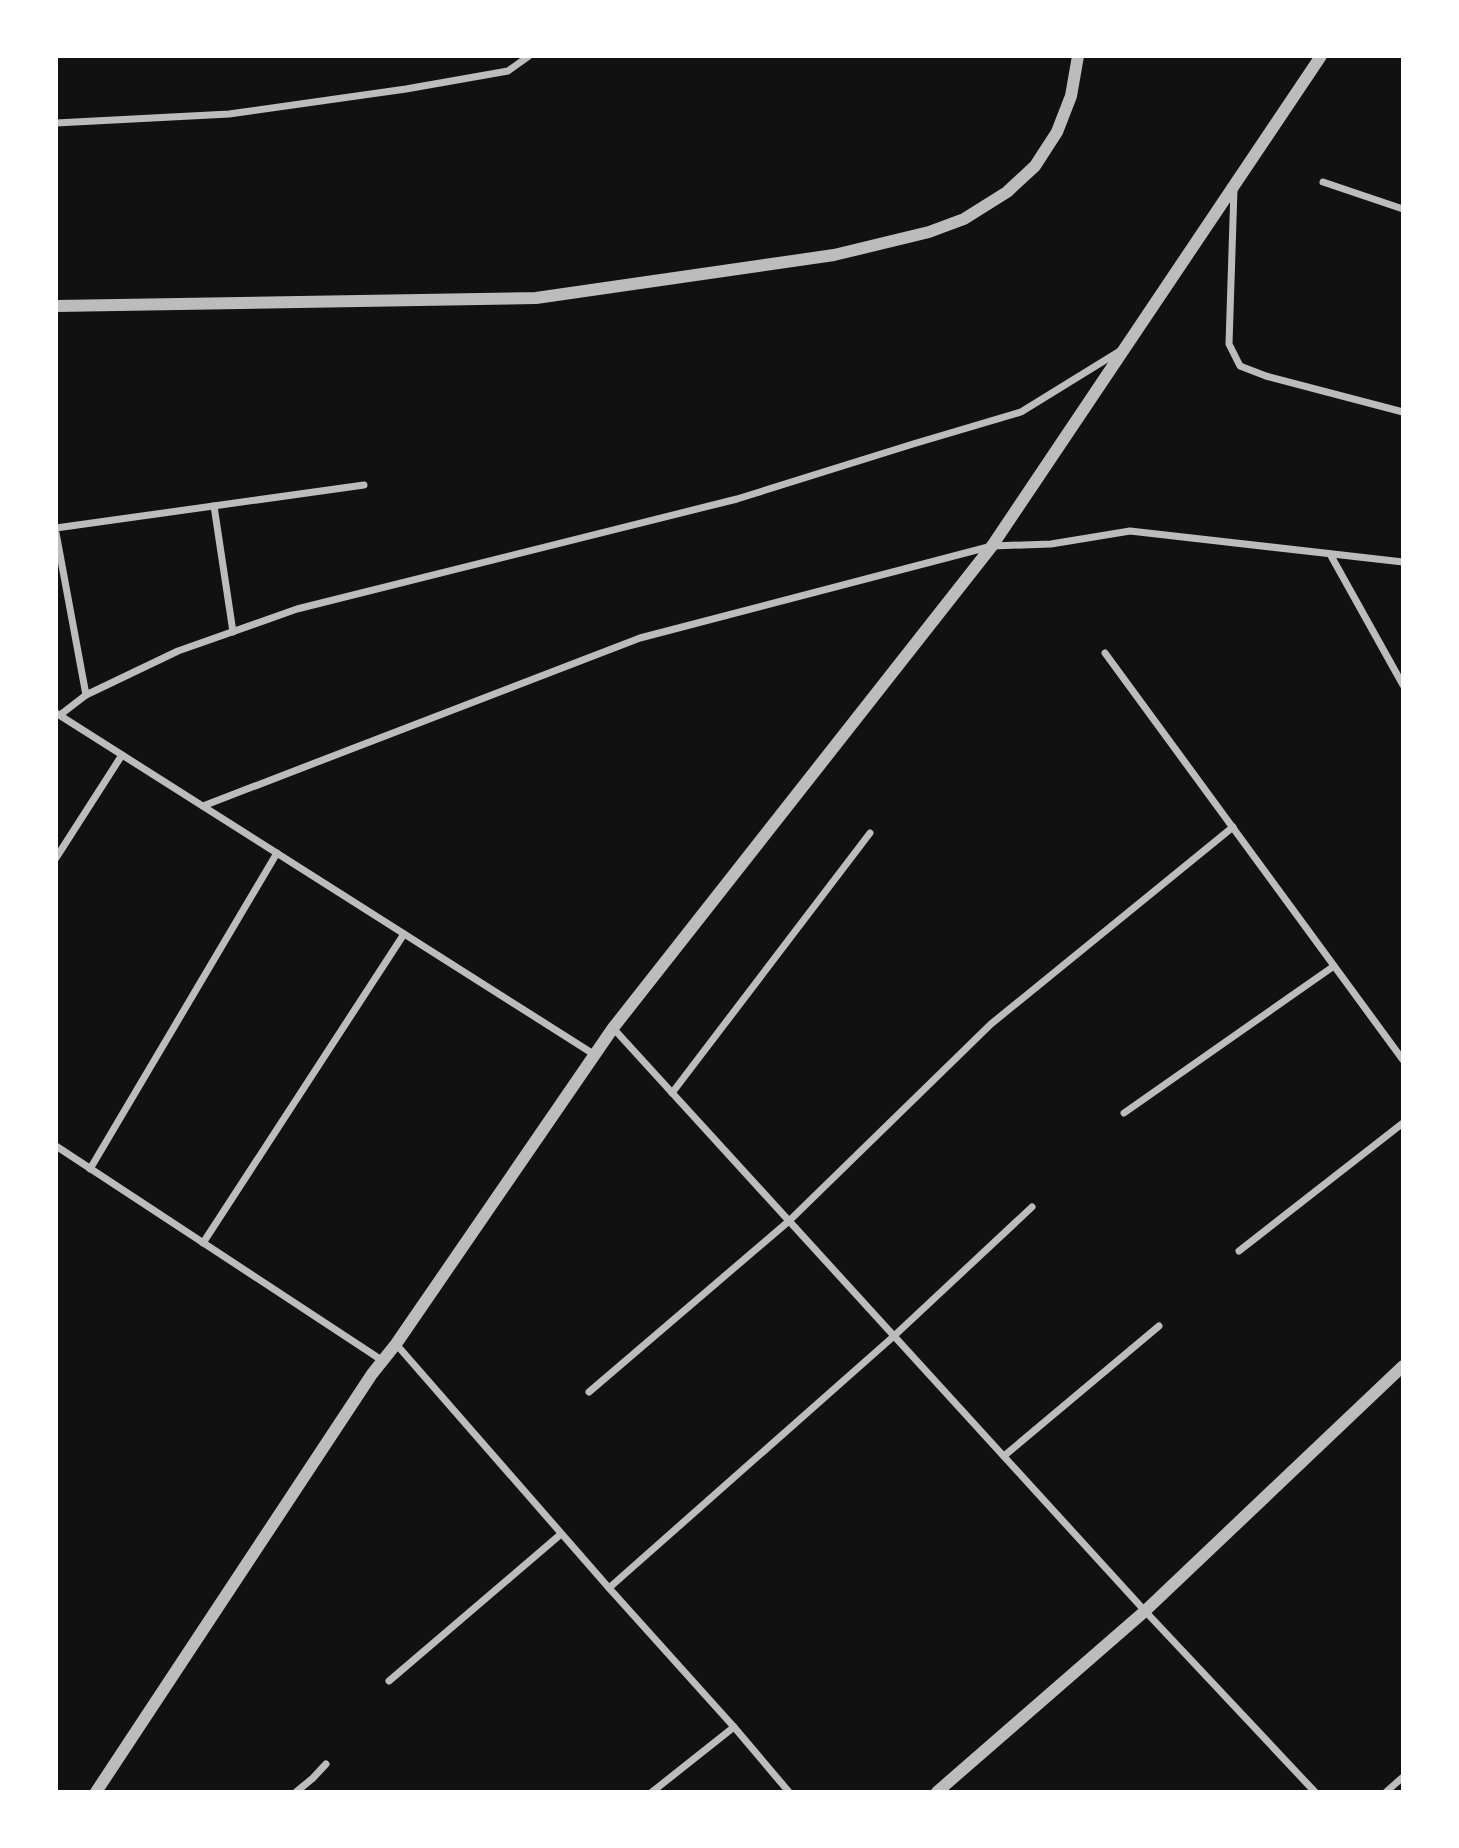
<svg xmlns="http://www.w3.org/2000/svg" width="1459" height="1848" viewBox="0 0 1459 1848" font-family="'Space Grotesk',sans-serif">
<rect width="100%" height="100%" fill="#111"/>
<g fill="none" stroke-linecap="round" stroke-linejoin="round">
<g stroke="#bcbcbc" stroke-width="7">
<path d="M56,123l173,-9 177,-25 102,-18 21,-15"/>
<path d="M1323,182l80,27"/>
<path d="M1234,189l-5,155 11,22 26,10 137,36"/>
<path d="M214,506l19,126"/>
<path d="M56,528l308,-43"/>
<path d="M56,533l30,162 92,-44 119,-42 440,-110 176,-55 108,-32 99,-61"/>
<path d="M1330,554l73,131"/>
<path d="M1105,653l298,407"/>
<path d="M56,713l539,342"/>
<path d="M60,715l26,-20"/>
<path d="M203,806l437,-168 352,-92 59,-2 79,-13 273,31"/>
<path d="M56,858l66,-103"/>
<path d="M613,1028l532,583 170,181"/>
<path d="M672,1093l198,-260"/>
<path d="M1124,1113l210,-147"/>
<path d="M56,1146l327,215"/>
<path d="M90,1169l187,-316"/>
<path d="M203,1243l201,-309"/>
<path d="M1239,1251l164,-128"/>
<path d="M396,1344l213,244 125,139 55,65"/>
<path d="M589,1392l200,-171 202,-197 242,-197"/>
<path d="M1004,1456l155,-130"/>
<path d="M609,1588l285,-252 138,-129"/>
<path d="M389,1681l172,-147"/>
<path d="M296,1792l17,-14 13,-14"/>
<path d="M652,1792l82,-65"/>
<path d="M1386,1792l17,-15"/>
</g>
<g stroke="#bcbcbc" stroke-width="12">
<path d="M56,306l480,-8 298,-43 95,-23 35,-13 43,-27 28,-26 22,-34 14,-36 7,-40"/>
<path d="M96,1792l276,-418 24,-30 217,-316 379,-482 329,-490"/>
<path d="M937,1792l208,-181 258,-245"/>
</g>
</g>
<rect width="1459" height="1848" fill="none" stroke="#ffffff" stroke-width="116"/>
</svg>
